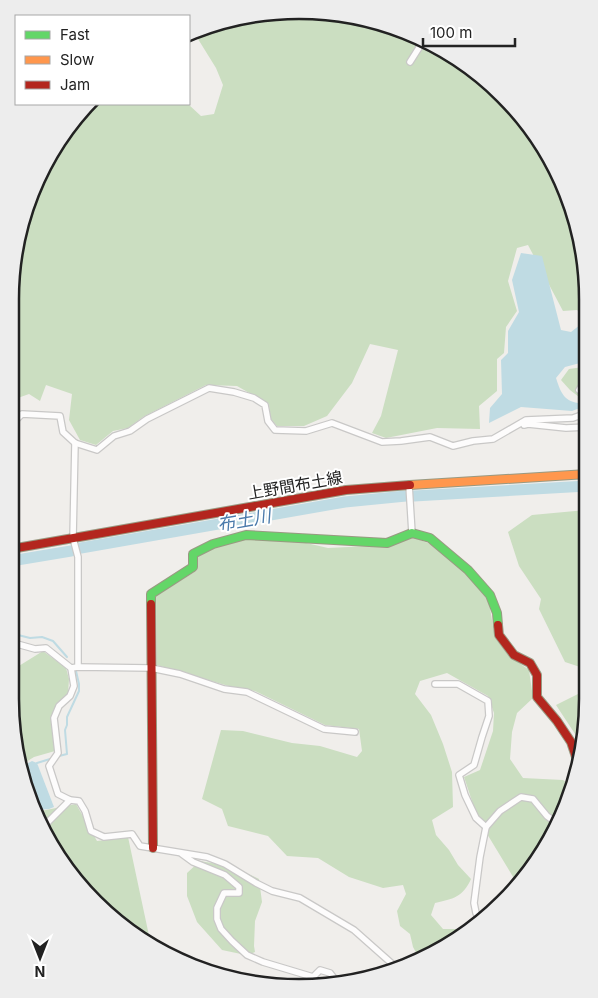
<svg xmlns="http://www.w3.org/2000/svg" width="598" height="998" viewBox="0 0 598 998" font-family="Inter,'Noto Sans JP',sans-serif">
<rect width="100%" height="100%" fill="#f0eeeb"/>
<g fill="#cbdec1">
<path d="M261,13l113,7 101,50 74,85 24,51 14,74v39l-10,-9 -14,1 -35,-66 -11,3 -9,33 9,30 -11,16 -2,26 -7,6v32l-18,15 1,23 -43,-1 -51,10 -14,-5 9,-17 17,-66 -28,-6 -18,39 -25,33 -23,10h-27l-7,-8 -1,-14 -32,-18 -31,-1 -63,32 -15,11 -15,3 -17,14 -16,-5 -11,-20 3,-26 -26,-9 -6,16 -11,-7 -14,5 -3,19v-156l20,-73 38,-66 22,-19h96l13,12 13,-2 9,-29 -7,-17 -18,-29 2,-6z"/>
<path d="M587,363v55l-8,-21 -9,-7 -9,-10 8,-11 14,-2z"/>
<path d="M586,510v159l-21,-7 -26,-53 2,-10 -22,-33 -11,-34 24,-17z"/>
<path d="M248,537l41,2 39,9 61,-3 23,-8 21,8 29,24 26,27 7,42 13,17 21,15 4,28 -16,15 -5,19 -2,27 13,19 40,2 9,6 -6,23 -38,66 -10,10 -40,-66 -14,-42 16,-7 13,-39 1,-18 -6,-17 -41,-23 -27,8 -5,13 16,21 12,29 9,28 1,35 -21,13 4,15 13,15 9,15 13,14c-8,18 -18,20 -36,24l-4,12 12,14h18l5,4 -47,25 -6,-11 -3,-13 -10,-8 -3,-15 9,-17 -3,-9 -20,3 -34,-11 -31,-19 -31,-2 -19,-20 -40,-10 -6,-17 -20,-10 19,-69 22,1 49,12 28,3 37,11 5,-6 -3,-22 -34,-4 -70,-34 -23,-4 -75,-22 -1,-69 40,-25 2,-16 15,-8z"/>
<path d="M43,651l23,17 3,11 -1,15 -16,20 3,37 -21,6 -13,8 -11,-66v-30h4z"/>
<path d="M586,690v46l-5,16 -2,-12 -23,-35z"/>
<path d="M76,804l21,37 31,-4 23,108 -13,-6 -68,-64 -34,-63z"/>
<path d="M200,861l34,6 25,12 3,23 -7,19 -1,25 1,6 -7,3 -7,-1 -19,-4 -25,-28 -10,-26v-23z"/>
</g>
<g fill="#bfdbe3">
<path d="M521,253l21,3 19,74 10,2 14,-11h2v34l-7,8 -15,4 -9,11c4,12 7,23 22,25l2,5 -8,3 -51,-4 -32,16 1,-15 12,-14 -1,-34 7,-7v-22l11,-19 -7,-32z"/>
<path d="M32,761l5,2 17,44 -5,2 -14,1 -10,-18 -4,-25z"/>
</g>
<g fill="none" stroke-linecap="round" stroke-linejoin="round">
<g stroke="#bfdbe3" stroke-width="2">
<path d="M10,633l20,5 12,-1 11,4 14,16"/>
<path d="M59,756l8,-2 -2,-24 2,-5v-8l12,-26v-7l-3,-13"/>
<path d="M37,763l13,-4"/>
</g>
<g stroke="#bfdbe3" stroke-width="11">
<path d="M414,496l173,-10"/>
<path d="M81,548l264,-46 61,-6"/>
<path d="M11,561l60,-10"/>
</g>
<g stroke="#c9c8c7" stroke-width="8">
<g id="street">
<path d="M410,62l12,-19"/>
<path d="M587,396l-8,-6 2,-3h6"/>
<path d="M12,424l10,-10 38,2 3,16 12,11 22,7 17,-14 16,-5 17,-12 62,-31 25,4 20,6 11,7 3,16 7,9 31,1 26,-8 50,19 19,-1 29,-4 23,9 20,-5 20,-2 33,-19 47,-2 14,-5"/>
<path d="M524,425l4,-1 38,4 21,-1"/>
<path d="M75,443l-2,95 5,19v110"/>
<path d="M409,485l3,48"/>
<path d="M10,642l25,7 11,-1 25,20 3,18 -4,10 -11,10 -5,12 4,35 -9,13 9,28 12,6 9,1 6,10 6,20 13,6 28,-3 8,12 67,11 18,7 31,19 16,8 28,7 54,32 44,39"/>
<path d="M71,668l7,-1 73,1 29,6 44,15 23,3 77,37 31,3"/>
<path d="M435,684h23l30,17 1,15 -7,21 -8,28 -15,10 6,20 11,23 10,9"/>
<path d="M44,826l26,-26"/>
<path d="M182,854l11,8 32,13 14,12v6h-15l-7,15v11l4,10 11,12 15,14 16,7 50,15"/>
<path d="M481,922l-5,-9 -2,-10 6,-46 6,-30 14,-16 21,-14 12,2 14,17 11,8"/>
<path d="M313,977l7,-7 10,3 7,9"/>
<path d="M313,977l2,8"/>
</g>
</g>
<g stroke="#999a82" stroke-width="10">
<path id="fast" d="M151,604v-10l42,-27v-13l20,-10 33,-9 141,8 25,-10 18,5 38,32 22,25 7,18 1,12"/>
</g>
<g stroke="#999a82" stroke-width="10">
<path id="slow" d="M410,485l177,-11"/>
</g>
<g stroke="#999a82" stroke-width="10">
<g id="jam">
<path d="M11,549l335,-59 64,-5"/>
<path d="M151,604l2,244"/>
<path d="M498,625l1,10 15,20 16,8 7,12v22l20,24 14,21 7,21"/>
</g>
</g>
<use href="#street" stroke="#fdfcfc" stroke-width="5.5"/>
<use href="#fast" stroke="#63d668" stroke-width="8"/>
<use href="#slow" stroke="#ff974d" stroke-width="8"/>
<use href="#jam" stroke="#b3261e" stroke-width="8"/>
</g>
<g text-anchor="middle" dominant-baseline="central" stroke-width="4" stroke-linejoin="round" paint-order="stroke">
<g font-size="16" fill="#222" stroke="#fff">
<text transform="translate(295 485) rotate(-10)">上野間布土線</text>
</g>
<g font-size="18" font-style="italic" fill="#4a7aab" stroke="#fff">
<text transform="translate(244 520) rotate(-10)">布土川</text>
</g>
</g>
<path d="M0 0H598V998H0ZM299 19H299A280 280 0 0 1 579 299V699A280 280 0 0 1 299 979H299A280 280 0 0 1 19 699V299A280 280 0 0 1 299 19Z" fill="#ededed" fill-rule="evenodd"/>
<path fill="none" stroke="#222" stroke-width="2.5" d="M299 19H299A280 280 0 0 1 579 299V699A280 280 0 0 1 299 979H299A280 280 0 0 1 19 699V299A280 280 0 0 1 299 19Z"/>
<rect x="15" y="15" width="175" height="90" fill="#ffffff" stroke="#a7a7a7"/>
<rect x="25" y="31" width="25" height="8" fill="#63d668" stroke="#a7a7a7"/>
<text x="60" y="40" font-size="15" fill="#222222">Fast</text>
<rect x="25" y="56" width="25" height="8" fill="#ff974d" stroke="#a7a7a7"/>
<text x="60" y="65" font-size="15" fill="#222222">Slow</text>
<rect x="25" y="81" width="25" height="8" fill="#b3261e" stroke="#a7a7a7"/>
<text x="60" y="90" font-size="15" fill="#222222">Jam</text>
<g transform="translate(40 958) rotate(180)" stroke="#ffffff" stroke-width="4" paint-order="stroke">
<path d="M0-4L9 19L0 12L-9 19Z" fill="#222222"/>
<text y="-8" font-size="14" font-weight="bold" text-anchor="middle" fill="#222222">N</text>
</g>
<path d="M423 38v8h92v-8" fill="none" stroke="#222222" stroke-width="2.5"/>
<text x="430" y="38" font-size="15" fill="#222222" stroke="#ffffff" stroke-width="4" paint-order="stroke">100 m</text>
</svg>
